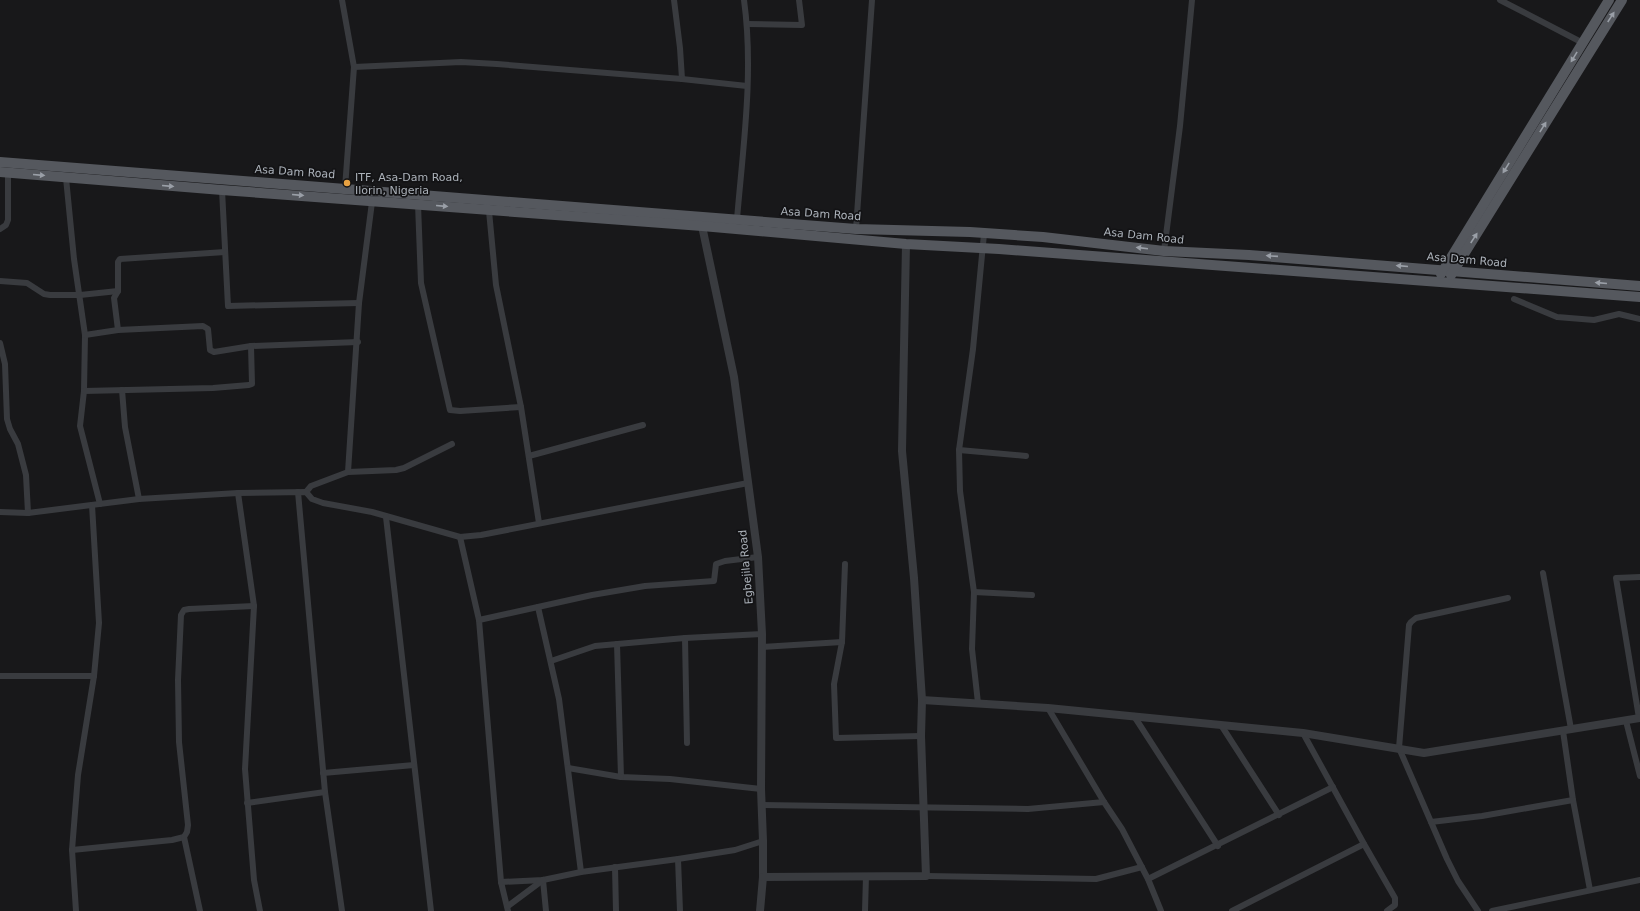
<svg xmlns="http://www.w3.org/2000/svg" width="1640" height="911" viewBox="0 0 1640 911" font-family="'DejaVu Sans',sans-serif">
<rect width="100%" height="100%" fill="#18181a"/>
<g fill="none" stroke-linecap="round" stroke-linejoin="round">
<g stroke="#393b3f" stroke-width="6">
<path d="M342,0l12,67 -9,121"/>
<path d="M674,0l6,48 2,31"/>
<path d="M1500,0l83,43"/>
<path d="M747,24l55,1 -3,-25"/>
<path d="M354,67l107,-5 36,2 185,15 65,7"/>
<path d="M66,178l8,81 11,76 -1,56 -4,35 20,78"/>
<path d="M222,190l6,116 131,-3"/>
<path d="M418,204l3,79 29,127 10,1 61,-4"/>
<path d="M489,211l7,74 25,122 18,116"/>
<path d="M737,219c6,-72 17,-147 7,-219"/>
<path d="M0,229l6,-4 2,-5v-47"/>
<path d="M856,229l16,-229"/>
<path d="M1164,251l16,-125 12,-126"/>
<path d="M0,281l27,2 17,11 6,1h30l38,-4"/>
<path d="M1514,299l43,18 37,3 25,-6 21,5"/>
<path d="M118,330l-4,-32 4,-7v-29l2,-3 105,-7"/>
<path d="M85,335l33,-5 85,-4 5,3 2,21 4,2 37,-6 107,-4"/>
<path d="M0,343l5,21 2,55 3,10 8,15 8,31 2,38"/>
<path d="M122,390l3,37 14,72"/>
<path d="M84,391l129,-3 36,-3 3,-1 -1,-38"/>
<path d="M959,450l67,6"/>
<path d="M529,456l114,-31"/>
<path d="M348,472l48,-2 8,-2 48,-24"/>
<path d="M298,492l27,300 17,119"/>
<path d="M306,492l5,-6 37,-14 11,-169 13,-101"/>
<path d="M238,493l16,113 -9,163 9,111 6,31"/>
<path d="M0,512l28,1 111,-14 99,-6 68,-1 6,7 11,4 49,9 88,25 21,-2 267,-52"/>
<path d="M386,517l45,394"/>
<path d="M460,537l19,83 22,262 7,29"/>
<path d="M845,564l-3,78 -8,42 2,54 85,-2"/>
<path d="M1543,573l28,156"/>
<path d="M974,592l58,3"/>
<path d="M538,607l21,92 22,173"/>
<path d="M479,620l113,-25 53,-9 69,-5 2,-17 9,-3 33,-4"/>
<path d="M685,638l2,105"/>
<path d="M617,644l4,133 49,2 91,10"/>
<path d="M761,647l81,-5"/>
<path d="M551,661l44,-15 90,-8 77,-4"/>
<path d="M0,676h94"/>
<path d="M978,703l-6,-54 2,-57 -14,-101 -1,-41 14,-101 11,-115"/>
<path d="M1048,708l56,94 18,27 26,50 13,32"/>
<path d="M1134,716l84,130"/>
<path d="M1639,718l-23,-140 24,-1"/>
<path d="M1626,721l14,55"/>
<path d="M1221,725l58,90"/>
<path d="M1563,731l10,69 17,90"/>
<path d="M1303,733l61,111 31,54v7l-8,6"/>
<path d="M568,768l53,9"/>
<path d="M323,773l91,-8"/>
<path d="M247,803l78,-11"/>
<path d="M762,805l266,4 76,-7"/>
<path d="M1431,822l51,-6 91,-16"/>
<path d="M72,850l100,-10 12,-3"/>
<path d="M678,859l2,52"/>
<path d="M615,867l1,44"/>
<path d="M926,876l170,3 46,-12"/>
<path d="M1148,879l185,-92"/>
<path d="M543,880l3,31"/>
<path d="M501,882l42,-2 38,-8 97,-13 57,-9 28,-9"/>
<path d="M508,906l35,-26"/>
<path d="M76,911l-4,-61 6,-75 16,-99 5,-53 -7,-118"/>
<path d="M200,911l-16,-74 3,-5 1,-7 -9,-83 -1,-62 3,-65 3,-5 5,-1 65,-3"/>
<path d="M865,911l1,-35"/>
<path d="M1232,911l132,-67"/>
<path d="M1478,911l-20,-30 -11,-22 -48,-111 10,-123 2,-3 5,-4 92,-20"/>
<path d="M1492,911l148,-31"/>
</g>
<g stroke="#393b3f" stroke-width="8">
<path d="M702,226l32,151 24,180 4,77 -1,155 2,52v36l-3,34"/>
<path d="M922,700l126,8 255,25 121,20 216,-35"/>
<path d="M763,877l163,-1 -5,-140 1,-36 -8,-122 -12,-127 4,-207"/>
</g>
<g stroke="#55585e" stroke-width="10">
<path d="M0,162l856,67 114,3 73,5 121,14 85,4 391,31"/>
<path d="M0,172l222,18 480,36 204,18 93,5 641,48"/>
<path d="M1441,274l168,-274"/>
<path d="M1451,275l171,-275"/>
</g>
</g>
<defs><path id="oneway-solid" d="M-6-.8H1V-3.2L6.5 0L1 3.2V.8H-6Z"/></defs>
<g fill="#9a9fa7">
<use href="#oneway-solid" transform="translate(1611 17) rotate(-57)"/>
<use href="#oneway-solid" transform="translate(1574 57) rotate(121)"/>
<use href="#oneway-solid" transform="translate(1543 127) rotate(-58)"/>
<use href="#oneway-solid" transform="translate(1506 168) rotate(122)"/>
<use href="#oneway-solid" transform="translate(39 175) rotate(5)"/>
<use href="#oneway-solid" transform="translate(168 186) rotate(5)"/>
<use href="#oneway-solid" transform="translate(298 195) rotate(5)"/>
<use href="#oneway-solid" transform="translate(442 206) rotate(5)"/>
<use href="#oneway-solid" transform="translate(1474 238) rotate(-57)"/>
<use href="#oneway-solid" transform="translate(1142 248) rotate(-173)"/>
<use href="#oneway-solid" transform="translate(1272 256) rotate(-176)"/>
<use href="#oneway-solid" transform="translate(1402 266) rotate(-175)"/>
<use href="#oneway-solid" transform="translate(1601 283) rotate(-175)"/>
</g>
<circle fill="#e8a242" stroke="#131315" stroke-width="1.5" cx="347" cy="183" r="4"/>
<g text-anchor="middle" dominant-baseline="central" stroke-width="3.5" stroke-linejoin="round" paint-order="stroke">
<g font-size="11" fill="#abb1b9" stroke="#131315">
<text transform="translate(295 172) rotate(4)">Asa Dam Road</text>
<text transform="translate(821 214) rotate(4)">Asa Dam Road</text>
<text transform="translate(1144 236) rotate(6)">Asa Dam Road</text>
<text transform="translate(1467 260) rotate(5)">Asa Dam Road</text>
<text transform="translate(746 567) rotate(-95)">Egbejila Road</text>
</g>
<g font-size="11" fill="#abb1b9" stroke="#131315" text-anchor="start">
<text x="355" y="177">ITF, Asa-Dam Road,<tspan x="355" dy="13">Ilorin, Nigeria</tspan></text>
</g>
</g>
</svg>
